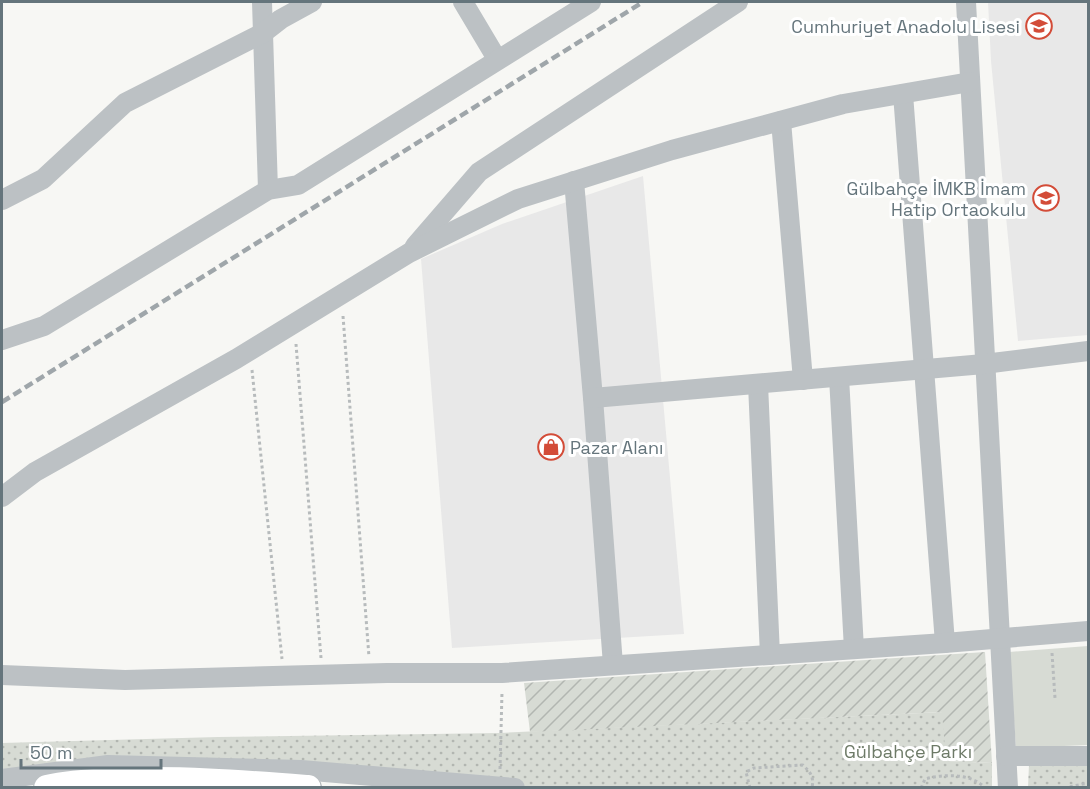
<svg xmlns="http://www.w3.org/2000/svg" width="1090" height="789" viewBox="0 0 1090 789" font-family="'Space Grotesk',sans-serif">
<defs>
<pattern id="park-dots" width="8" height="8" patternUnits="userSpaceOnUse" patternTransform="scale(1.5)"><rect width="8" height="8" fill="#d7dbd4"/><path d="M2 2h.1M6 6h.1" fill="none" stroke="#b2b6b1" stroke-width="1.8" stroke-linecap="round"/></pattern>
<pattern id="garden-furrows" width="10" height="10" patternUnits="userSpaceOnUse" patternTransform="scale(1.5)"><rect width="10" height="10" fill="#d7dbd4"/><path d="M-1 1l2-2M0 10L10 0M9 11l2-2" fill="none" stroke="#b2b6b1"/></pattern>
</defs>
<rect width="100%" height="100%" fill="#f7f7f4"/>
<g fill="#e8e8e8">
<path d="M988,2h100v333l-70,6 -27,-280z"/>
<path d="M643,176l41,458 -232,14 -31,-389 81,-35z"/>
</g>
<path fill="#d7dbd4" d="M1088,646v99l-72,3 -7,-96z"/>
<g fill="url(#park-dots)">
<path d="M943,712l4,49 45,2v24l-529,1 -144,-13 -317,8v-40l216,-6 282,-4z"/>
<path d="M1088,762v25l-60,1 1,-24z"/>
</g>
<path fill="url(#garden-furrows)" d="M985,652l7,111 -46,-2 -4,-49 -412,20 -6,-49z"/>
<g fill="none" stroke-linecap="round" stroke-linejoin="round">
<g stroke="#b0b6b8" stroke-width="28">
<path id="major" d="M47,788c22,-5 42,-6 64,-7 66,-3 131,2 197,7"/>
</g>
<g stroke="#b7bbbc" stroke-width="3" stroke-dasharray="3 3" stroke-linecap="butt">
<path d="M343,316l26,341"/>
<path d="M296,344l25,314"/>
<path d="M252,370l30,289"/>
<path d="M1052,653l3,45"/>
<path d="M500,769l2,-77"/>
<path d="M750,788l-4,-16 8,-4 49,-3c8,8 11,12 9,23"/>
<path d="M921,788l4,-9c18,-5 47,-6 60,9"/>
<path d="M1064,788l24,-5"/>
</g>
<g stroke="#bcc1c4" stroke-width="20">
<path d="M262,2l6,188"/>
<path d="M463,2l34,57"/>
<path d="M966,2l42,786"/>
<path d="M903,94l42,549"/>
<path d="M781,121l22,259"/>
<path d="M574,181l19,217 20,267"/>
<path d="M2,200l41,-21 82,-76 138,-70 18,-14 31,-17"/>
<path d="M415,246l64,-74 259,-170"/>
<path d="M2,340l42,-14 224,-136 30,-5 293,-183"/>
<path d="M839,377l15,272"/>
<path d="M758,384l12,271"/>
<path d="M593,398l391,-34 104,-13"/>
<path d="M2,497l33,-25 201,-113 173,-106 109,-54 154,-49 171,-46 127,-22"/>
<path d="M2,675l123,5 262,-7h115l443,-30 143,-12"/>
<path d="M1006,756h82"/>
<path d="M2,779l106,-14 193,5 214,18"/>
</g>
<use href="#major" stroke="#fff" stroke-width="26"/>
<path stroke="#9fa6aa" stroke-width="4.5" stroke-dasharray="9 4.5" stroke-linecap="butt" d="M2,402l641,-400"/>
</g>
<defs>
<g id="school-ring" transform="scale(1.35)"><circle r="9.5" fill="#fff" stroke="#d34c38" stroke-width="1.5"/><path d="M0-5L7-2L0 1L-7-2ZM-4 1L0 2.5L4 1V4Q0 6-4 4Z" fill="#d34c38"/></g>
<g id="shop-ring" transform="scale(1.35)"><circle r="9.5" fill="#fff" stroke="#d34c38" stroke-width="1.5"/><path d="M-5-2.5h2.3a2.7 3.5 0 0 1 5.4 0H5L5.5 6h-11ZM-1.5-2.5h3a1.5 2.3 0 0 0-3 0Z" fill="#d34c38"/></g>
</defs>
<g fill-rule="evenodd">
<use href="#school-ring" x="1039" y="26"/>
<use href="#school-ring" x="1046" y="198"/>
<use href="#shop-ring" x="551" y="447"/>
</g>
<g text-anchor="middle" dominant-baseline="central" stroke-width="6" stroke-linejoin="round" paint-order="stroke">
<g font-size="18" fill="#65757c" stroke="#fff" text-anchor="end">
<text x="1020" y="26">Cumhuriyet Anadolu Lisesi</text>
<text x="1026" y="188">Gülbahçe İMKB İmam<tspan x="1026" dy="21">Hatip Ortaokulu</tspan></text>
<text x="570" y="447" text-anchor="start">Pazar Alanı</text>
</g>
<g font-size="18" fill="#6d7a67" stroke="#fff">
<text x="908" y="751">Gülbahçe Parkı</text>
</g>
</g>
<rect width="1090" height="789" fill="none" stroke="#65757c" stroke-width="6"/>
<path d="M21 759v9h140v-9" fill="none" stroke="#65757c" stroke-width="3"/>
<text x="30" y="759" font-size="18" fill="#65757c" stroke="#ffffff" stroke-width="4.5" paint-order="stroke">50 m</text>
</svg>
